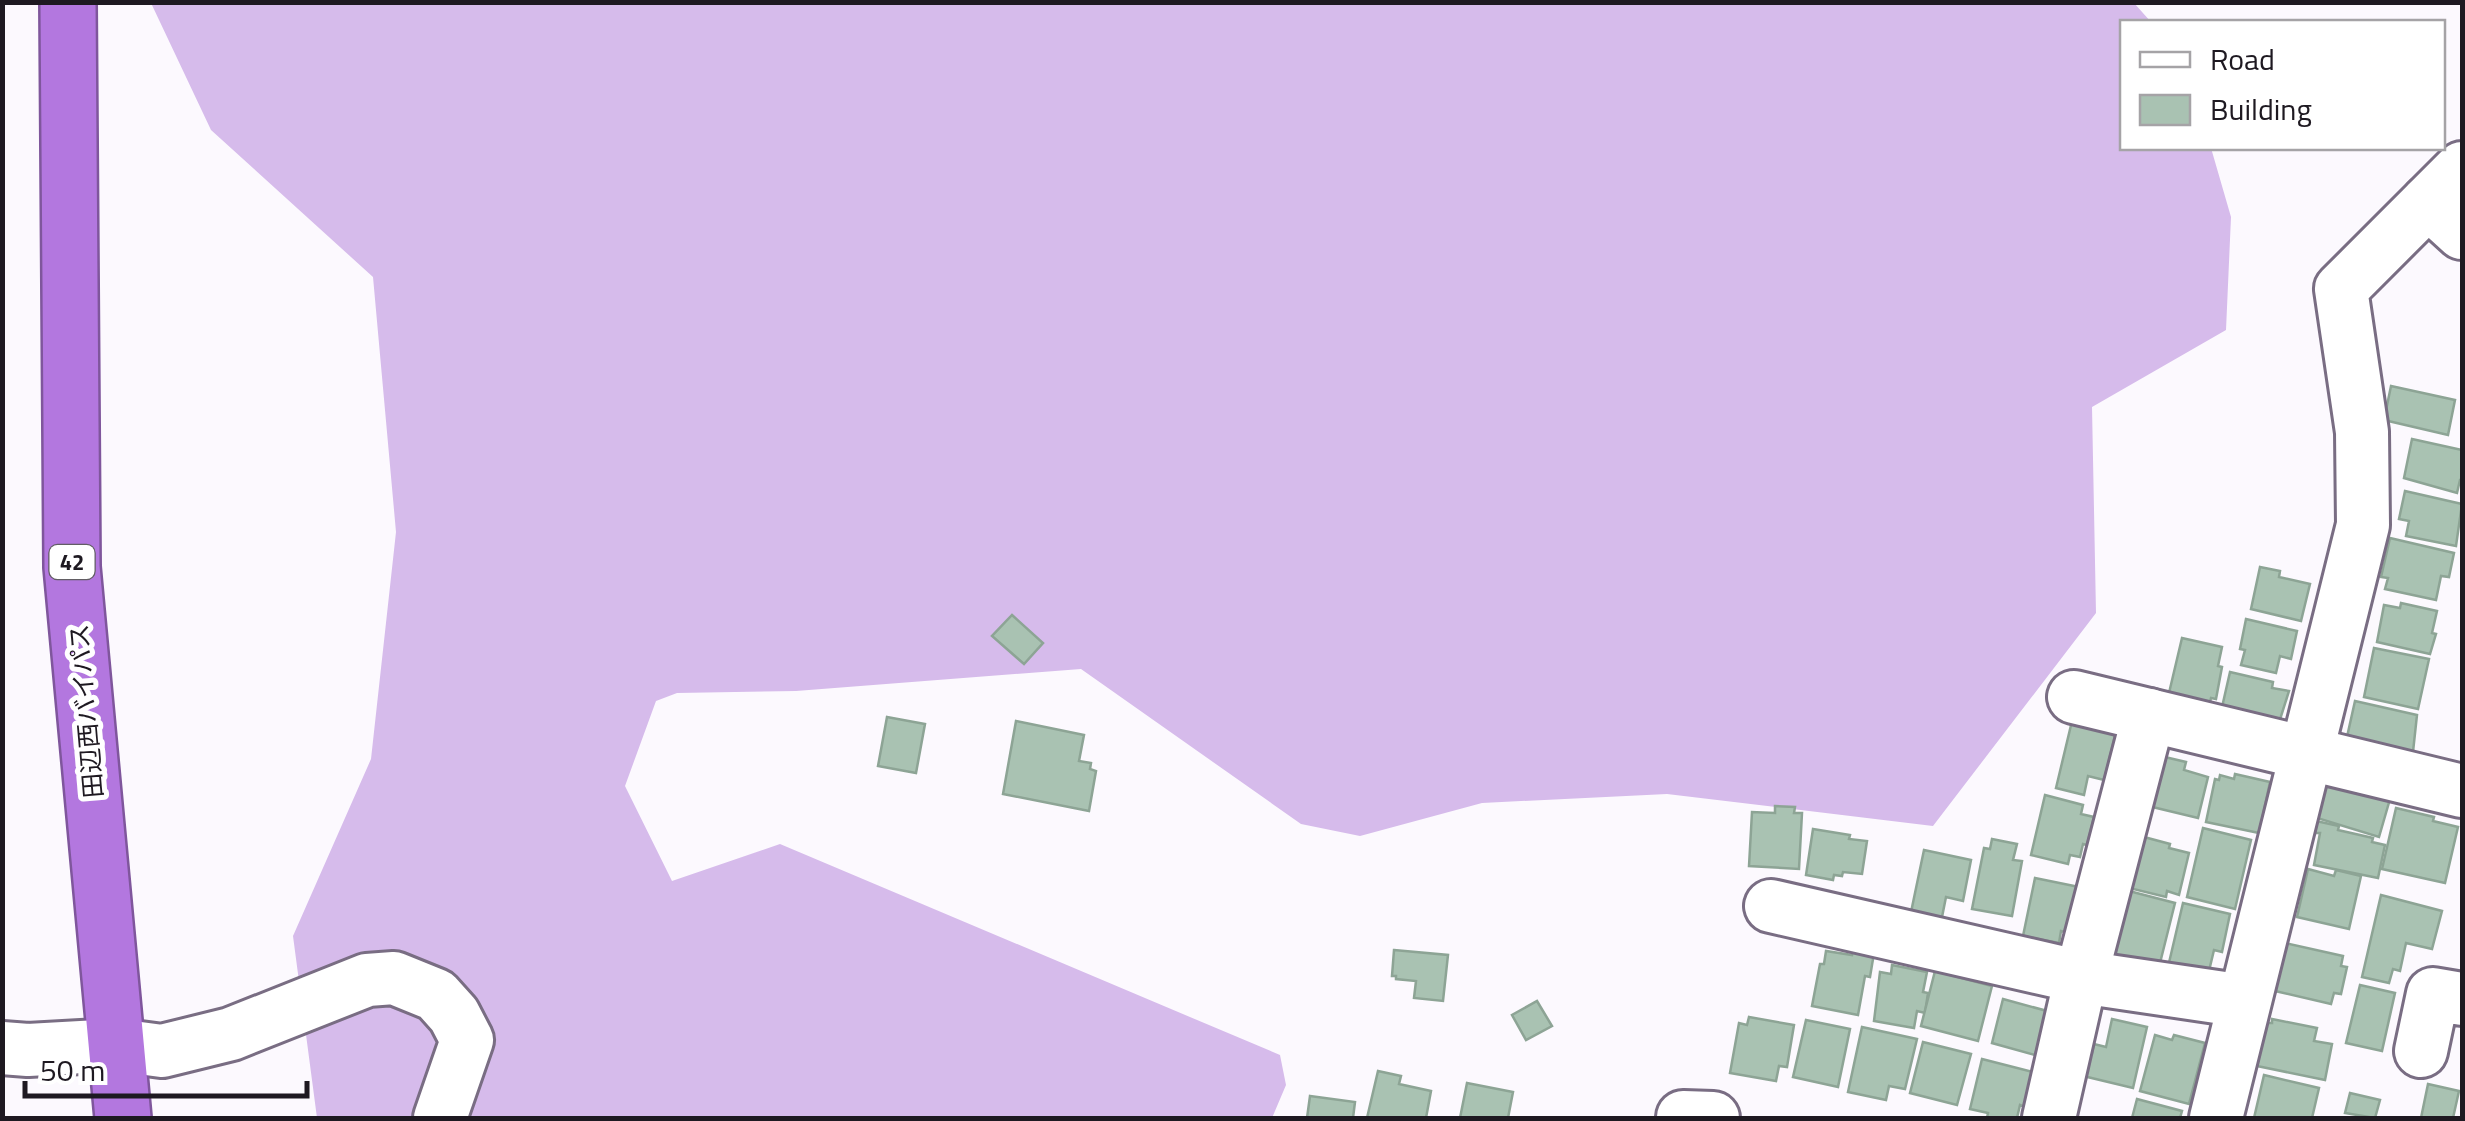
<svg xmlns="http://www.w3.org/2000/svg" width="2465" height="1121" viewBox="0 0 2465 1121" font-family="'Titillium Web','Noto Sans JP',sans-serif">
<rect width="100%" height="100%" fill="#fcf9fe"/>
<path fill="#d6bbeb" d="M151,3h1983l17,19h-29v126h89l20,69 -5,113 -134,77 4,206 -163,213 -266,-32 -185,9 -122,33 -59,-12 -220,-155 -285,22 -119,2 -21,8 -31,85 47,95 108,-37 500,211 6,30 -14,33h-955l-24,-182 78,-177 25,-227 -23,-255 -162,-147z"/>
<g fill="#a9c2b2" stroke="#8da495" stroke-width="2.5">
<path d="M2391,386l64,14 -7,35 -64,-15z"/>
<path d="M2412,439l50,11v30h-2l-3,13 -53,-15z"/>
<path d="M2405,491l57,13 -6,42 -50,-10 3,-15 -10,-2z"/>
<path d="M2390,538l64,15 -5,24 -8,-1 -5,24 -51,-11 3,-11 -7,-1z"/>
<path d="M2260,567l20,4 -1,6 31,7 -9,37 -50,-12z"/>
<path d="M2401,603l36,8 -5,22 4,1 -6,20 -53,-12 7,-37 16,3z"/>
<path d="M1012,615l31,28 -19,21 -32,-28z"/>
<path d="M2246,619l51,12 -6,28 -11,-3 -4,17 -35,-8 4,-15 -5,-1z"/>
<path d="M2182,638l40,9 -4,19 4,1 -6,32 -5,-1 -1,4 -41,-9z"/>
<path d="M2374,648l55,11 -11,50 -54,-12z"/>
<path d="M2230,672l43,10 -1,6 17,3 -12,38 -57,-13z"/>
<path d="M2355,701l62,14 -4,37 -68,-6z"/>
<path d="M887,717l38,7 -9,49 -38,-7z"/>
<path d="M1016,721l68,14 -5,26 12,2 -1,6 6,2 -7,40 -86,-17z"/>
<path d="M2072,721l44,11 -12,48 -16,-4 -4,19 -28,-7z"/>
<path d="M2152,754l34,8 -2,8 24,7 -10,41 -58,-14z"/>
<path d="M2235,774l35,8 -11,51 -53,-11 9,-43 4,1 1,-5 14,4z"/>
<path d="M2362,783l30,9 -13,45 -62,-19 10,-34 32,9z"/>
<path d="M2045,795l38,10 -2,9 13,3 -7,28 -4,-1 -3,13 -10,-2 -2,9 -37,-9z"/>
<path d="M1775,806l20,1 -1,6h8l-3,56 -50,-3 3,-54 23,1z"/>
<path d="M2396,808l38,9 -1,4 25,6 -13,56 -63,-14z"/>
<path d="M2316,821l23,5 -1,4 35,8 -1,4 13,3 -7,33 -64,-13 6,-32h-7z"/>
<path d="M2203,828l48,12 -16,69 -48,-12z"/>
<path d="M1813,829l37,6 -1,4 18,2 -5,33 -19,-2 -1,4 -8,-1 -1,5 -27,-5z"/>
<path d="M2144,837l26,7 -1,4 20,5 -10,42 -12,-4 -1,6 -45,-11z"/>
<path d="M1992,839l25,5 -4,16 9,1 -10,55 -40,-7 12,-61 6,1z"/>
<path d="M1924,850l47,10 -8,41 -17,-4 -5,25 -31,-5z"/>
<path d="M2308,869l26,7 2,-6 25,6 -12,53 -52,-12z"/>
<path d="M2035,878l49,10 -9,46 -14,-3 -2,12 -36,-7z"/>
<path d="M2129,891l46,12 -16,64 -46,-11z"/>
<path d="M2381,895l61,16 -10,38 -26,-6 -6,28 -7,-2 -4,14 -27,-6z"/>
<path d="M2183,903l47,11 -8,38 -8,-2 -6,25 -40,-8z"/>
<path d="M2285,943l58,13 -2,10 6,1 -6,27 -7,-1 -3,11 -56,-13z"/>
<path d="M1853,949l21,4 -4,24 -5,-1 -7,39 -46,-9 8,-42h4l2,-13 26,4z"/>
<path d="M1394,950l54,5 -5,46 -29,-3 2,-17 -20,-2v-3h-4z"/>
<path d="M1892,965l35,7 -4,20 5,1 -3,20 -8,-2 -3,17 -40,-7 6,-49 11,2z"/>
<path d="M1935,971l57,15 -14,55 -57,-15z"/>
<path d="M2360,985l35,8 -13,58 -36,-8z"/>
<path d="M2003,999l44,12 -12,44 -43,-12z"/>
<path d="M1537,1001l15,25 -26,14 -14,-25z"/>
<path d="M1749,1017l45,8 -7,42 -8,-1 -3,15 -46,-8 9,-50 8,2z"/>
<path d="M2112,1019l35,8 -14,61 -58,-14 6,-24 11,3 2,-9 12,3z"/>
<path d="M2272,1019l45,9 -3,13 18,3 -7,36 -68,-14 9,-43h6z"/>
<path d="M1806,1020l44,9 -12,58 -45,-10z"/>
<path d="M1862,1027l55,12 -12,50 -16,-3 -3,14 -38,-8z"/>
<path d="M2155,1035l17,5 2,-5 31,8 -16,61 -49,-13z"/>
<path d="M1923,1042l48,12 -14,51 -47,-12z"/>
<path d="M1982,1059l51,13 -8,35 -5,-2 -3,13h-30l1,-5 -18,-4z"/>
<path d="M1378,1071l23,5 -2,8 32,7 -5,27h-59z"/>
<path d="M2264,1075l55,13 -7,30h-58z"/>
<path d="M1467,1083l46,9 -5,26h-48z"/>
<path d="M2428,1084l31,7 -6,27h-32z"/>
<path d="M2350,1093l30,7 -5,18 -30,-5z"/>
<path d="M1310,1096l45,6 -2,16h-46z"/>
<path d="M2137,1099l45,12 -2,7h-48z"/>
</g>
<g fill="none" stroke-linecap="round" stroke-linejoin="round">
<g stroke="#796d83" stroke-width="58">
<g id="minor">
<path d="M2428,202l34,31"/>
<path d="M2074,697l388,94"/>
<path d="M1771,906l310,71 163,24"/>
<path d="M2,1048l26,2 89,-5 45,6 69,-17 136,-54 27,-2 42,17 18,20 13,25 -27,78"/>
<path d="M2421,1051l12,-57 29,5"/>
<path d="M1683,1117l30,1"/>
<path d="M2049,1118l32,-141 68,-262"/>
<path d="M2216,1118l147,-593 -1,-93 -21,-143 121,-121"/>
</g>
</g>
<g stroke="#7f569c" stroke-width="60">
<path id="highway" d="M68,2l4,565 51,551"/>
</g>
<use href="#minor" stroke="#fff" stroke-width="52"/>
<use href="#highway" stroke="#b377df" stroke-width="55"/>
</g>
<g text-anchor="middle" dominant-baseline="central" stroke-width="10" stroke-linejoin="round" paint-order="stroke">
<rect fill="#fff" stroke="#625e64" stroke-width="2.5" x="49.5" y="545" width="45" height="34" rx="8"/>
<g font-size="22" font-weight="bold" fill="#1e1921">
<text x="72" y="562">42</text>
</g>
<g font-size="25" fill="#1e1921" stroke="#fff">
<text transform="translate(86 711) rotate(-95)">田辺西バイパス</text>
</g>
</g>
<rect width="2465" height="1121" fill="none" stroke="#1e1921" stroke-width="10"/>
<rect x="2120" y="20" width="325" height="130" fill="#ffffff" stroke="#a5a3a6" stroke-width="2.5"/>
<rect x="2140" y="52" width="50" height="15" fill="#ffffff" stroke="#a5a3a6" stroke-width="2.5"/>
<text x="2210" y="70" font-size="30" fill="#1e1921">Road</text>
<rect x="2140" y="95" width="50" height="30" fill="#a9c2b2" stroke="#a5a3a6" stroke-width="2.5"/>
<text x="2210" y="120" font-size="30" fill="#1e1921">Building</text>
<path d="M25 1081v15h282v-15" fill="none" stroke="#1e1921" stroke-width="5"/>
<text x="40" y="1081" font-size="30" fill="#1e1921" stroke="#ffffff" stroke-width="8" paint-order="stroke">50 m</text>
</svg>
